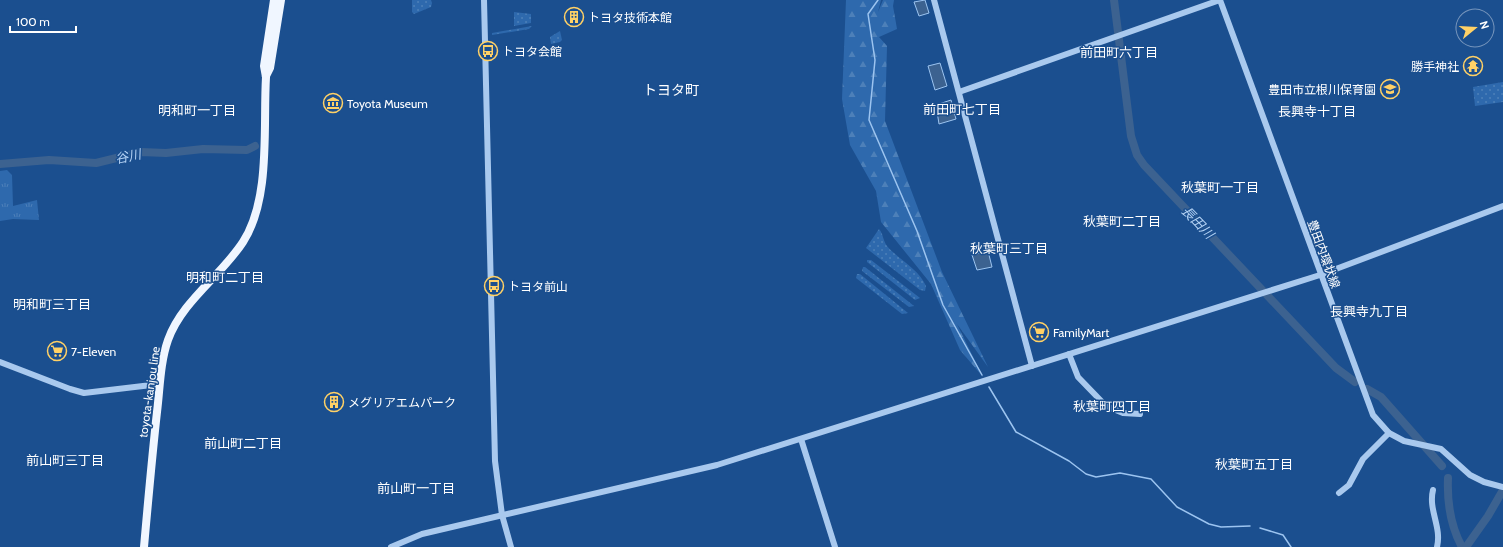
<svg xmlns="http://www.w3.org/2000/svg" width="1503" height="547" viewBox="0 0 1503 547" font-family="Cabin,'Noto Sans JP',sans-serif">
<defs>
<pattern id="grass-dots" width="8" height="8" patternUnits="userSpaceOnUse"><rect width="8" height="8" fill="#2e69ad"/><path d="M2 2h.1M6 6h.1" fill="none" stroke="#4d80b9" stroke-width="1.8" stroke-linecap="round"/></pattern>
<pattern id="forest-firs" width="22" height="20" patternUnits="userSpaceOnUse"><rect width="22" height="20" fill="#2e69ad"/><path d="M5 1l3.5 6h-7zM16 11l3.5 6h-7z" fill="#4d80b9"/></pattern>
<pattern id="park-tufts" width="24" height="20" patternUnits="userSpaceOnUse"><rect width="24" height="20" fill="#2e69ad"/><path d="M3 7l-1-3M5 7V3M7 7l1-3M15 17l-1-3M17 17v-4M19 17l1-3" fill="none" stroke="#4d80b9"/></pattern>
</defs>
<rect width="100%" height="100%" fill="#1b4f8f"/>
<g fill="url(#grass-dots)">
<path d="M412,0h19l1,3 -1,4 -17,7 -2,-2z"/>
<path d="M514,12l17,2v9l-17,3z"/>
<path d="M532,26l-3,3 -37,6v-2z"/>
<path d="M560,31l2,9 -2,2 -9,2 -1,-7z"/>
<path d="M1503,82v20l-28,4 -2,-19z"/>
<path d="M879,229c4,4 4,12 8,17 12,14 32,23 39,40l-1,5 -5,-1 -54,-42z"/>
<path d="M867,260h4l49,38 -5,2 -48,-38z"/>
<path d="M863,267h2l49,39 -5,1 -47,-36z"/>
<path d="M857,274h3l48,39 -6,1 -46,-36z"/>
</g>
<path fill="url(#forest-firs)" d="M846,0h35l-3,12 5,-12h11l-1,6 4,23 -18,8 8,9 -2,75 57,151 46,95 -31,-43 26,53 -23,-27 -29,-66 -50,-62 -5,-31 -26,-46 -8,-46z"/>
<path fill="url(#park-tufts)" d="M7,170l5,5 1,31 24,-6 2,20 -26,-1 -13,2v-50z"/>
<g fill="#3c6290" stroke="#9cc4f0">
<path d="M925,0l4,13 -10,3 -5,-14z"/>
<path d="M940,63l7,23 -12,4 -7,-24z"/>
<path d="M951,100l5,19 -17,5 -3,-19z"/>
<path d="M988,251l4,16 -15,3 -5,-15z"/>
</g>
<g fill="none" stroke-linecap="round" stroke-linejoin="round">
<g stroke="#9cc4f0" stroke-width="1.5">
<path d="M878,0l-10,14 7,46 -6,60 48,111 26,74 39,70"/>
<path d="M989,387l27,45 53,29 17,13 10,3 24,-4 31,6 26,28 32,17 12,3 29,-1"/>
<path d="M1260,528l23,7 8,12"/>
</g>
<g stroke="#3c6290" stroke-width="8">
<path d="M1114,0l17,136 6,19 7,10 192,203 19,14"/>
<path d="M0,164l49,-4 47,3 45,-11 25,1 37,-4 44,1 8,-4"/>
<path d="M1367,389l14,8 61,69"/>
<path d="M1448,478c-1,24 2,47 14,69"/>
<path d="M1466,547l22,-31 15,-26"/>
</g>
<g stroke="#a9c9ee" stroke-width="6">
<path d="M484,0l11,461 7,54 9,32"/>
<path d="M934,0l98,366"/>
<path d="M1220,0l153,415 16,18 15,8 37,8 29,26 14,7 19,5"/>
<path d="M959,92l261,-92"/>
<path d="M1069,354l9,23 28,29 17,7 17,1"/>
<path d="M0,362l70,27 14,4 76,-9"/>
<path d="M801,439l34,108"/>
<path d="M1433,490c-5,20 9,37 4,57"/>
<path d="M1339,493l10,-8 14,-26 26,-26"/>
<path d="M391,547l31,-13 295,-69 603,-190 183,-69"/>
</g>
<g stroke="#f0f6ff" stroke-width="8">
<path d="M266,76l4,-8 11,-68"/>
<path d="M144,547c4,-45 8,-90 13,-135 3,-24 3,-49 11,-72 14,-39 53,-64 75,-98 28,-43 20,-115 23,-165l-2,-11 10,-66"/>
</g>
</g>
<defs>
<g id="building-ring" transform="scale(1)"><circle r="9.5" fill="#1b4f8f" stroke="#ffd166" stroke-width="1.5"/><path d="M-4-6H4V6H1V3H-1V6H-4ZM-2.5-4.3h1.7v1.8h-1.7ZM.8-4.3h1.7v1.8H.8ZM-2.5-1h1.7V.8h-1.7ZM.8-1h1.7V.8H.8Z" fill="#ffd166"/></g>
<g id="bus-ring" transform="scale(1)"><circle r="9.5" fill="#1b4f8f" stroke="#ffd166" stroke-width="1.5"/><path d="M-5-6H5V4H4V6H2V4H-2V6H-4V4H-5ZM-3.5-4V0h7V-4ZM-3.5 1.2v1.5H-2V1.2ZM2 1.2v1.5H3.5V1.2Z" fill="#ffd166"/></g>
<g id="temple-ring" transform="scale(1)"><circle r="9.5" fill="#1b4f8f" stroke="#ffd166" stroke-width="1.5"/><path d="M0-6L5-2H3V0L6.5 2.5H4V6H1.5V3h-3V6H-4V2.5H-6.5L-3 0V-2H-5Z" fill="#ffd166"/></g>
<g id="school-ring" transform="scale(1)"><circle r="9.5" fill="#1b4f8f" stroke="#ffd166" stroke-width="1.5"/><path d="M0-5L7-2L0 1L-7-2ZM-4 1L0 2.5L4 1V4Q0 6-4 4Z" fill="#ffd166"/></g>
<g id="museum-ring" transform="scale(1)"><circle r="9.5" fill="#1b4f8f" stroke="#ffd166" stroke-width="1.5"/><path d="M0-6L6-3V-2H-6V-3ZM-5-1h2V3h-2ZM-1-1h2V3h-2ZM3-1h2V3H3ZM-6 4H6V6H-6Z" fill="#ffd166"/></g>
<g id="supermarket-ring" transform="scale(1)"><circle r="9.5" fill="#1b4f8f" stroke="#ffd166" stroke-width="1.5"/><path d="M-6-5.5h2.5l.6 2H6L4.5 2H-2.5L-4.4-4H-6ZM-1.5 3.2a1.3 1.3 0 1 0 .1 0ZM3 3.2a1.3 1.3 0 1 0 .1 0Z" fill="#ffd166"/></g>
</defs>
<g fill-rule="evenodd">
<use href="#building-ring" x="574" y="17"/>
<use href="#bus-ring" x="488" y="51"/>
<use href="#temple-ring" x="1473" y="66"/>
<use href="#school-ring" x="1390" y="89"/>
<use href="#museum-ring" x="333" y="103"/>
<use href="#bus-ring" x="494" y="286"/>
<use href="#supermarket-ring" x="1039" y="332"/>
<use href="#supermarket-ring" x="57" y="351"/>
<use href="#building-ring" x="334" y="402"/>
</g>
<g text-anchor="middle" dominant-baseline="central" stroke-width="3" stroke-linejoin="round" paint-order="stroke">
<g font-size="12" fill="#fff" stroke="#1b4f8f" text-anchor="start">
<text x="588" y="17">トヨタ技術本館</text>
<text x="502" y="51">トヨタ会館</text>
<text x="1459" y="66" text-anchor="end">勝手神社</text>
<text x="1376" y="89" text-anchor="end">豊田市立根川保育園</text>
<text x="347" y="103">Toyota Museum</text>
<text x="508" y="286">トヨタ前山</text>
<text x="1053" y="332">FamilyMart</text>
<text x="71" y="351">7-Eleven</text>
<text x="348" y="402">メグリアエムパーク</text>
</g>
<g font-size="12" fill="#fff" stroke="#1b4f8f">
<text transform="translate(1324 254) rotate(70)">豊田内環状線</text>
<text transform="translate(149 392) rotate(-82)">toyota-kanjou line</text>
</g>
<g font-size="13" fill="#fff" stroke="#1b4f8f">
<text x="1119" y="52">前田町六丁目</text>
<text x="962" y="109">前田町七丁目</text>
<text x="197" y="110">明和町一丁目</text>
<text x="1317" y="111">長興寺十丁目</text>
<text x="1220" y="187">秋葉町一丁目</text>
<text x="1122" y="221">秋葉町二丁目</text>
<text x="1009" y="248">秋葉町三丁目</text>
<text x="225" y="277">明和町二丁目</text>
<text x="52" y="304">明和町三丁目</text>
<text x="1369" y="311">長興寺九丁目</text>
<text x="1112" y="406">秋葉町四丁目</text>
<text x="243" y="443">前山町二丁目</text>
<text x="65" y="460">前山町三丁目</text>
<text x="1254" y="464">秋葉町五丁目</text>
<text x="416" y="488">前山町一丁目</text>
</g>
<g font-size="13" font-style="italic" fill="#b5d3f5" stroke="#1b4f8f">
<text transform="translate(128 156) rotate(-12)">谷川</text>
<text transform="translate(1198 222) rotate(46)">長田川</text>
</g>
<g font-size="14" fill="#fff" stroke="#1b4f8f">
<text x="671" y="90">トヨタ町</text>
</g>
</g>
<g transform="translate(1475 28) rotate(72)"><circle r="19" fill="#1b4f8f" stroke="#7695bc"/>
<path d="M0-3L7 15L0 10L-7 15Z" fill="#ffd166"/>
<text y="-6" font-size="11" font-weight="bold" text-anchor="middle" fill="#ffffff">N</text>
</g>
<path d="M10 26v6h66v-6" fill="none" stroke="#ffffff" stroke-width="2"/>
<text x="16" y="26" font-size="12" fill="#ffffff" stroke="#1b4f8f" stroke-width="3" paint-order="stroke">100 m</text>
</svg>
